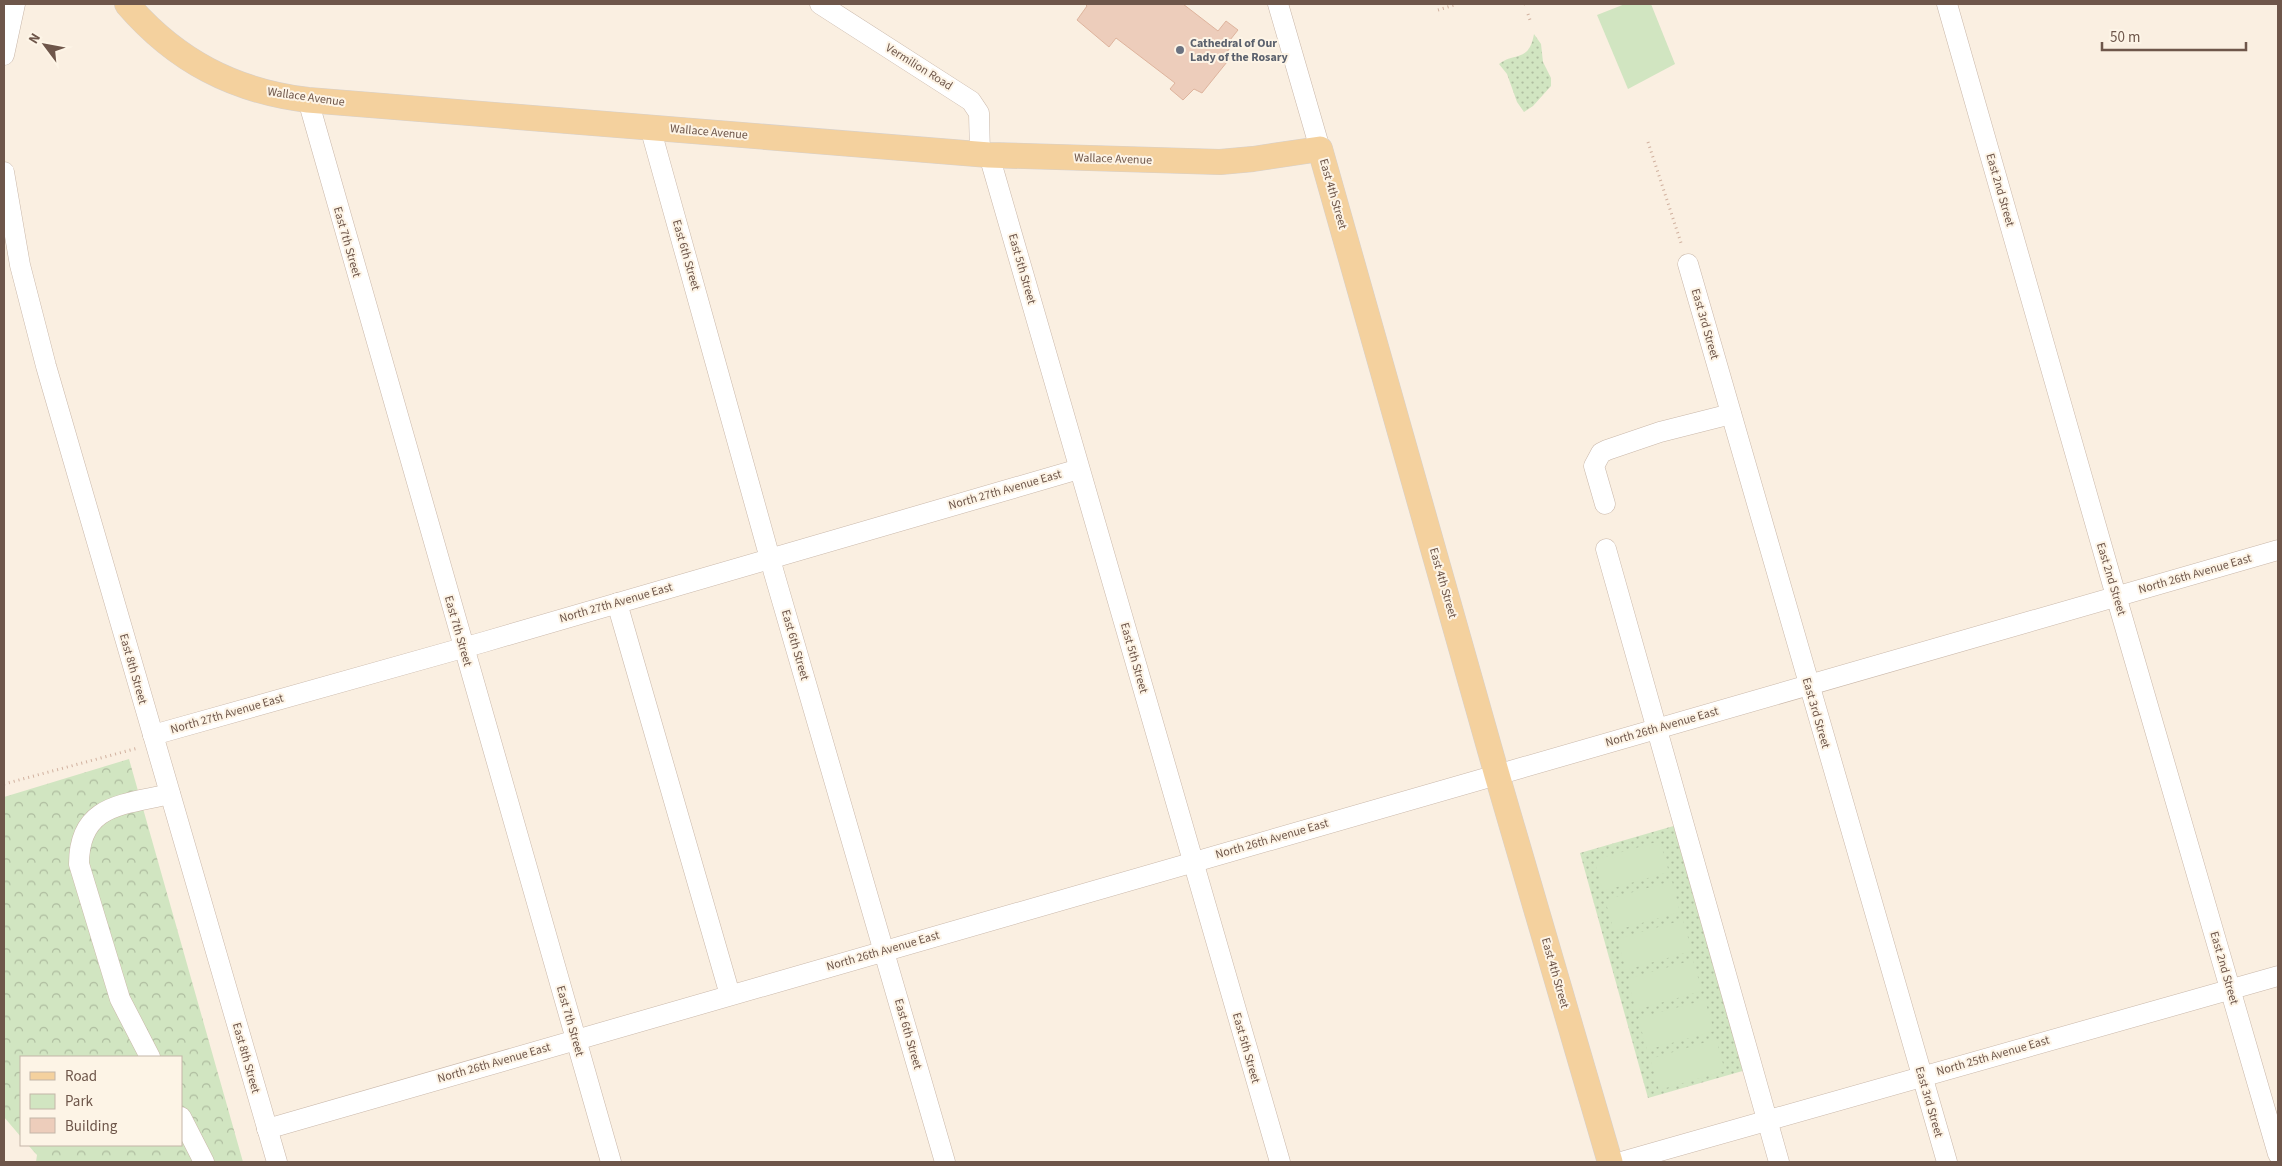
<svg xmlns="http://www.w3.org/2000/svg" width="2282" height="1166" viewBox="0 0 2282 1166" font-family="'Source Sans 3',sans-serif">
<defs>
<pattern id="green-dots" width="8" height="8" patternUnits="userSpaceOnUse" patternTransform="scale(1.25)"><rect width="8" height="8" fill="#d1e5c1"/><path d="M2 2h.1M6 6h.1" fill="none" stroke="#aebc9f" stroke-width="1.8" stroke-linecap="round"/></pattern>
<pattern id="forest-crowns" width="20" height="18" patternUnits="userSpaceOnUse" patternTransform="scale(1.25)"><rect width="20" height="18" fill="#d1e5c1"/><path d="M2 6a3 3 0 1 1 6 0M12 15a3 3 0 1 1 6 0" fill="none" stroke="#aebc9f"/></pattern>
</defs>
<rect width="100%" height="100%" fill="#faefe1"/>
<g fill="url(#green-dots)">
<path d="M1534,34l7,10 2,18 8,16v8l-18,20 -9,6 -7,-10 -10,-28 -8,-10c15,-12 30,-1 35,-30z"/>
<path d="M1677,825l69,245 -98,28 -68,-245z"/>
</g>
<path fill="url(#forest-crowns)" d="M129,759l114,403h-207l1,-7 -9,-10h153v-88h-160v80l-17,-20v-320z"/>
<g fill="#d1e5c1">
<path d="M1625,4h26l24,60 -47,25 -31,-74z"/>
<path d="M1660,841l9,31 -66,19 -9,-31z"/>
<path d="M1672,881l8,31 -66,19 -9,-31z"/>
<path d="M1683,920l9,31 -66,19 -9,-31z"/>
<path d="M1693,960l9,31 -66,19 -9,-31z"/>
<path d="M1705,1000l9,31 -67,19 -9,-32z"/>
<path d="M1716,1039l9,32 -66,19 -9,-31z"/>
</g>
<path fill="#edcdbb" stroke="#deb49d" d="M1085,4h98l35,27 8,-10 12,9 -8,10 4,3 -8,10 5,4 -29,36 -8,-4 -11,11 -13,-11 5,-6 -59,-45 -7,9 -32,-27 10,-14z"/>
<g fill="none" stroke-linecap="round" stroke-linejoin="round">
<g stroke="#c9b7a9" stroke-width="21">
<g id="minor">
<path d="M820,4l151,97 8,12 1,41"/>
<path d="M1278,4l42,145"/>
<path d="M1947,4l165,578 166,572"/>
<path d="M4,55l11,-51"/>
<path d="M308,100l303,1062"/>
<path d="M650,127l124,446 171,589"/>
<path d="M989,155l291,1007"/>
<path d="M4,172l16,93 26,101 231,796"/>
<path d="M1688,264l259,898"/>
<path d="M1605,504l-11,-38 7,-13 6,-3 53,-18 71,-18"/>
<path d="M1606,549l173,613"/>
<path d="M617,603l113,392"/>
<path d="M153,735l331,-93 595,-173"/>
<path d="M150,1057l-30,-58 -41,-135c0,-60 44,-59 91,-70"/>
<path d="M181,1117l23,45"/>
<path d="M267,1129l2011,-579"/>
<path d="M1621,1162l657,-186"/>
</g>
</g>
<g stroke="#d6d0cc" stroke-width="26">
<path id="major" d="M127,4c49,57 107,87 181,96l681,55 231,7 33,-3 67,-10 177,626 113,387"/>
</g>
<g stroke="#d1b19f" stroke-width="3" stroke-dasharray="1 4" stroke-linecap="butt">
<path d="M1525,4l1,2"/>
<path d="M1438,10l16,-5"/>
<path d="M1528,14l3,9"/>
<path d="M1648,142l34,104"/>
<path d="M4,784l134,-36"/>
</g>
<use href="#minor" stroke="#fff" stroke-width="20"/>
<use href="#major" stroke="#f4d19e" stroke-width="25"/>
</g>
<circle fill="#6b7280" stroke="#fdf4e6" stroke-width="2" cx="1180" cy="50" r="5"/>
<g text-anchor="middle" dominant-baseline="central" stroke-width="4" stroke-linejoin="round" paint-order="stroke">
<g font-size="12" font-weight="bold" fill="#5b616d" stroke="#fdf4e6" text-anchor="start">
<text x="1190" y="43">Cathedral of Our<tspan x="1190" dy="14">Lady of the Rosary</tspan></text>
</g>
<g font-size="12" fill="#6e564a" stroke="#fdf4e6">
<text transform="translate(919 67) rotate(32)">Vermilion Road</text>
<text transform="translate(306 97) rotate(8)">Wallace Avenue</text>
<text transform="translate(709 132) rotate(5)">Wallace Avenue</text>
<text transform="translate(1113 159) rotate(2)">Wallace Avenue</text>
<text transform="translate(2000 190) rotate(74)">East 2nd Street</text>
<text transform="translate(1333 194) rotate(74)">East 4th Street</text>
<text transform="translate(347 242) rotate(74)">East 7th Street</text>
<text transform="translate(686 255) rotate(74)">East 6th Street</text>
<text transform="translate(1022 269) rotate(74)">East 5th Street</text>
<text transform="translate(1705 324) rotate(74)">East 3rd Street</text>
<text transform="translate(1005 490) rotate(-16)">North 27th Avenue East</text>
<text transform="translate(2195 574) rotate(-16)">North 26th Avenue East</text>
<text transform="translate(2111 579) rotate(73)">East 2nd Street</text>
<text transform="translate(1443 583) rotate(74)">East 4th Street</text>
<text transform="translate(616 603) rotate(-16)">North 27th Avenue East</text>
<text transform="translate(458 631) rotate(74)">East 7th Street</text>
<text transform="translate(795 645) rotate(74)">East 6th Street</text>
<text transform="translate(1134 658) rotate(74)">East 5th Street</text>
<text transform="translate(133 669) rotate(74)">East 8th Street</text>
<text transform="translate(1816 713) rotate(74)">East 3rd Street</text>
<text transform="translate(227 714) rotate(-16)">North 27th Avenue East</text>
<text transform="translate(1662 727) rotate(-16)">North 26th Avenue East</text>
<text transform="translate(1272 839) rotate(-16)">North 26th Avenue East</text>
<text transform="translate(883 951) rotate(-16)">North 26th Avenue East</text>
<text transform="translate(2224 968) rotate(74)">East 2nd Street</text>
<text transform="translate(1555 973) rotate(74)">East 4th Street</text>
<text transform="translate(570 1021) rotate(74)">East 7th Street</text>
<text transform="translate(908 1034) rotate(74)">East 6th Street</text>
<text transform="translate(1246 1048) rotate(74)">East 5th Street</text>
<text transform="translate(1993 1056) rotate(-16)">North 25th Avenue East</text>
<text transform="translate(246 1058) rotate(74)">East 8th Street</text>
<text transform="translate(494 1063) rotate(-16)">North 26th Avenue East</text>
<text transform="translate(1929 1102) rotate(74)">East 3rd Street</text>
</g>
</g>
<rect width="2282" height="1166" fill="none" stroke="#6e564a" stroke-width="10"/>
<rect x="20" y="1056" width="162" height="90" fill="#fdf4e6" stroke="#c4b5a8"/>
<rect x="30" y="1072" width="25" height="8" fill="#f4d19e" stroke="#c4b5a8"/>
<text x="65" y="1081" font-size="15" fill="#6e564a">Road</text>
<rect x="30" y="1094" width="25" height="15" fill="#d1e5c1" stroke="#c4b5a8"/>
<text x="65" y="1106" font-size="15" fill="#6e564a">Park</text>
<rect x="30" y="1118" width="25" height="15" fill="#edcdbb" stroke="#c4b5a8"/>
<text x="65" y="1131" font-size="15" fill="#6e564a">Building</text>
<g transform="translate(45 45) rotate(302)" stroke="#fdf4e6" stroke-width="4" paint-order="stroke">
<path d="M0-4L9 19L0 12L-9 19Z" fill="#6e564a"/>
<text y="-8" font-size="14" font-weight="bold" text-anchor="middle" fill="#6e564a">N</text>
</g>
<path d="M2102 42v8h144v-8" fill="none" stroke="#6e564a" stroke-width="2.5"/>
<text x="2110" y="42" font-size="15" fill="#6e564a" stroke="#fdf4e6" stroke-width="4" paint-order="stroke">50 m</text>
</svg>
